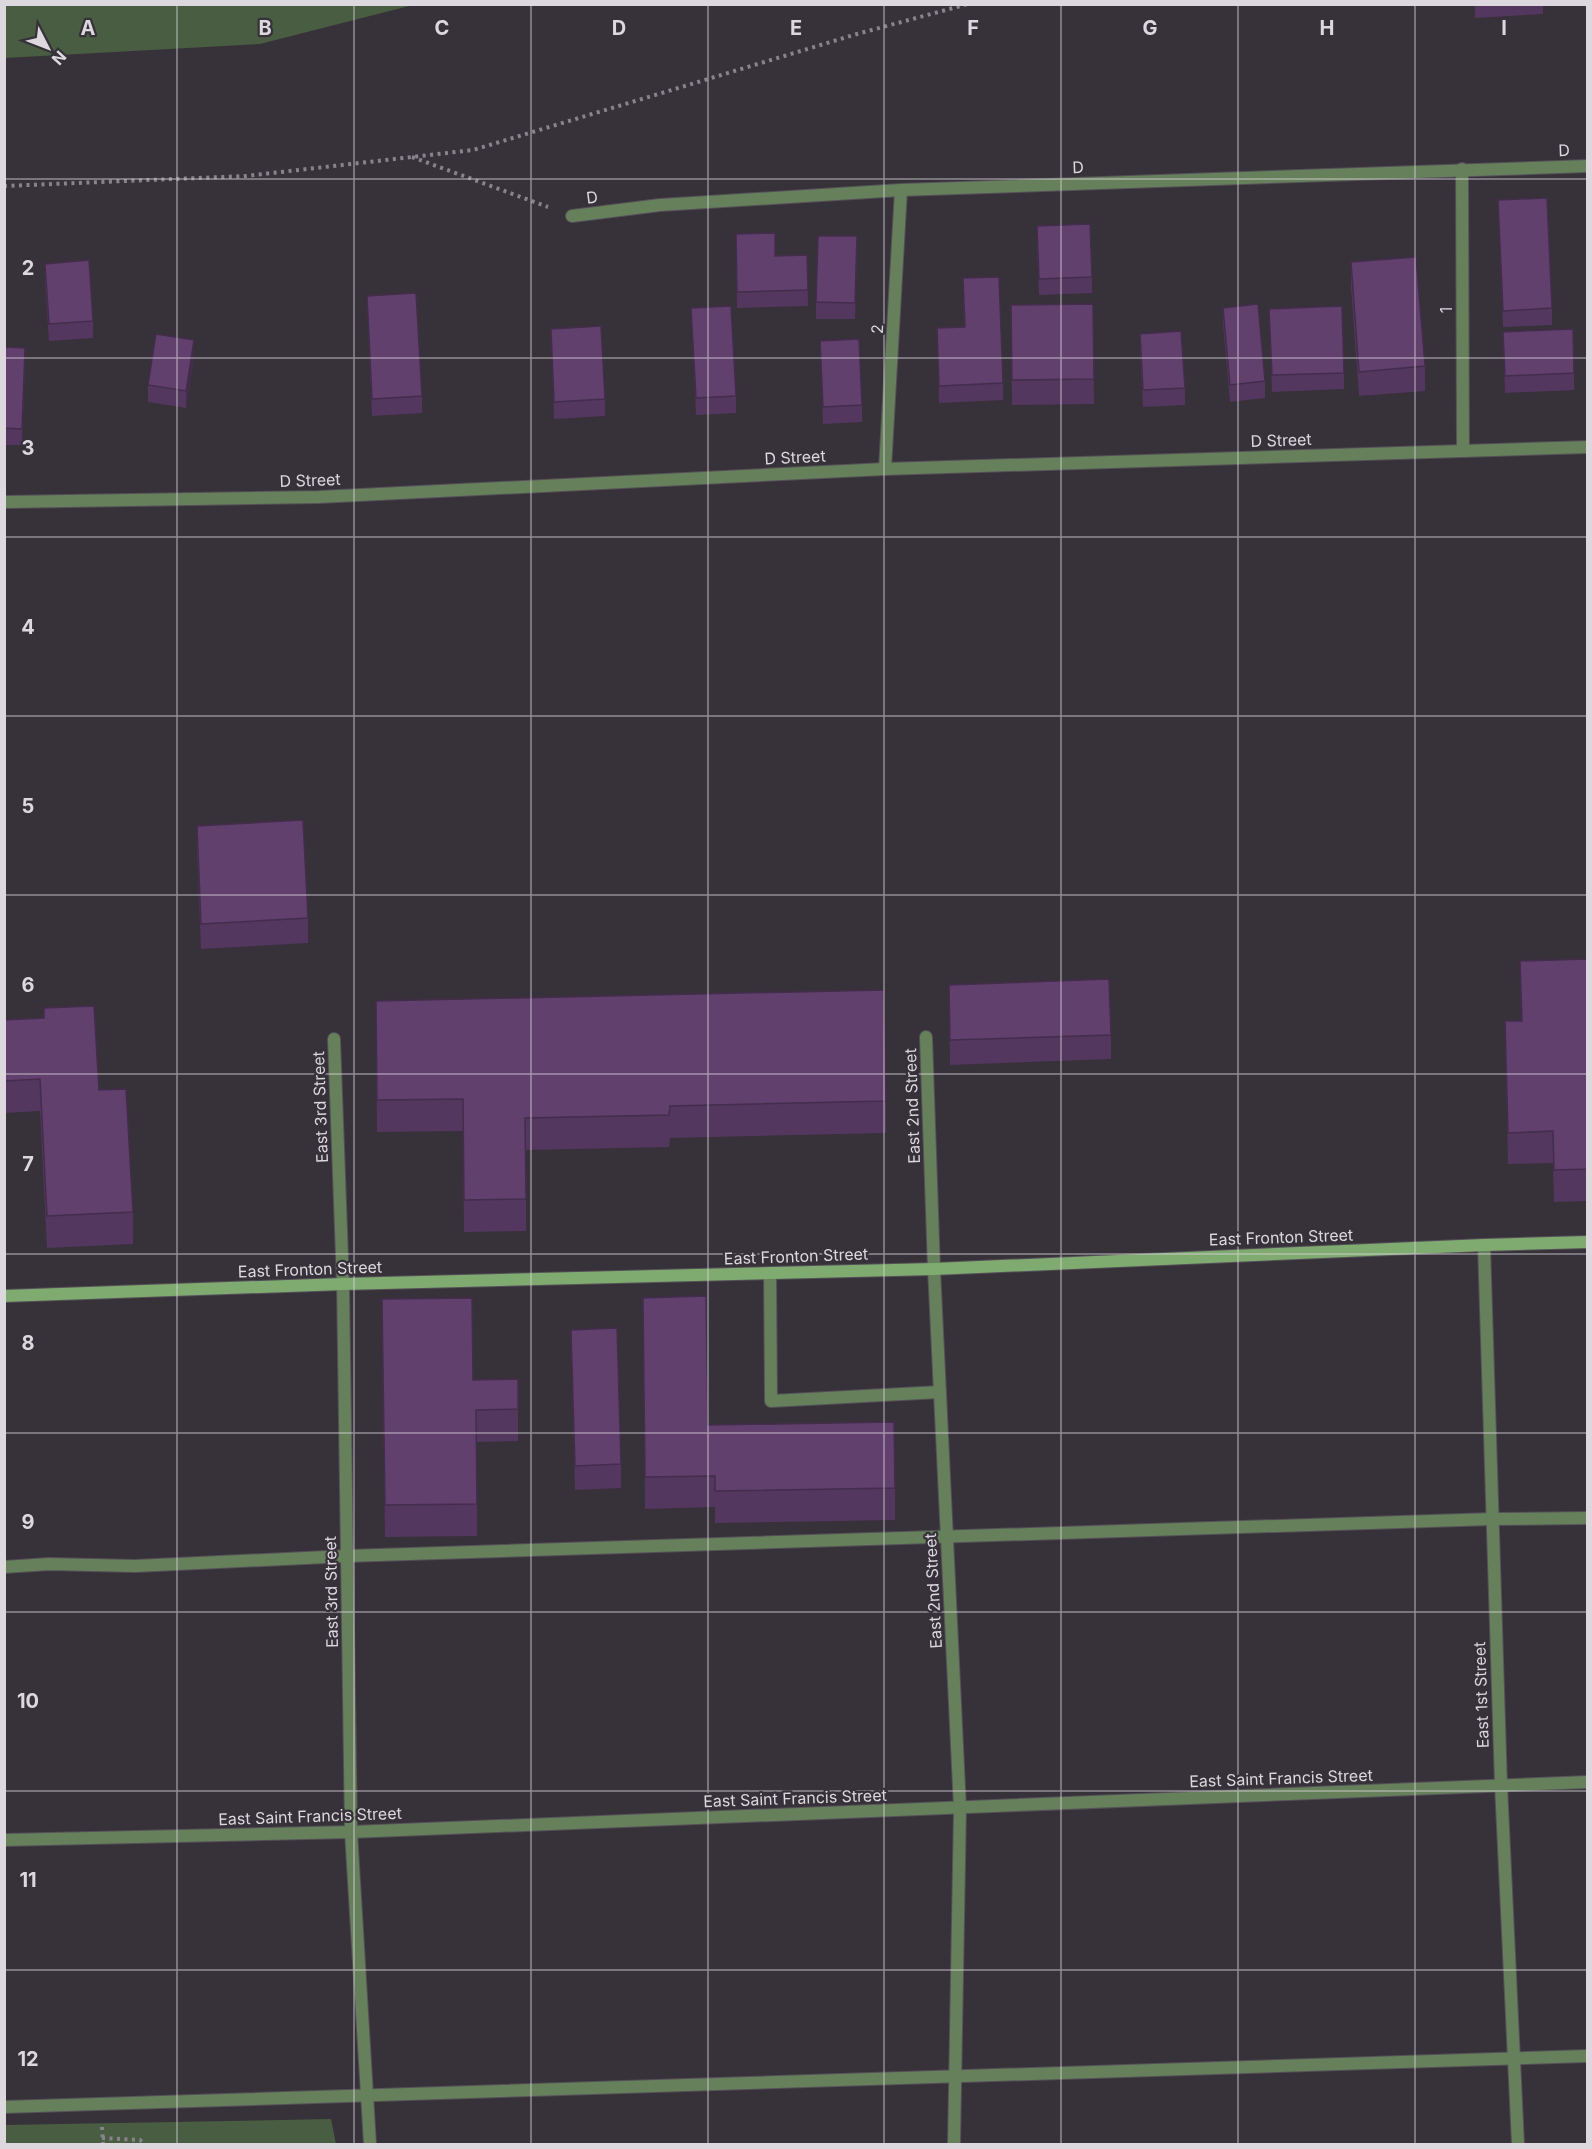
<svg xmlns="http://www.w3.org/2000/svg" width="1592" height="2149" viewBox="0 0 1592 2149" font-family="Inter,sans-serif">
<rect width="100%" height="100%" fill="#37313a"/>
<g fill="#485d41">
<path d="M5,4h408v1l-153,39 -255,14z"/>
<path d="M331,2119l5,25h-331v-19z"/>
</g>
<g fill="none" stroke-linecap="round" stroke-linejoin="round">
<g stroke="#554f58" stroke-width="14">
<g id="service">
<path d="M770,1273l1,128 169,-9"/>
<path d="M4,1567l45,-3 86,2 212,-10 1145,-37 96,-1"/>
<path d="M4,2107l1584,-51"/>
</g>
</g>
<g stroke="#554f58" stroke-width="14">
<g id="minor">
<path d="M1462,169l1,282"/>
<path d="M572,216l88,-11 241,-15 687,-24"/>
<path d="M885,469l16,-279"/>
<path d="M4,502l315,-5 566,-28 703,-22"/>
<path d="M926,1037l8,232 26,539 -6,336"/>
<path d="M334,1039l9,245 8,548 19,312"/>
<path d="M1484,1245l17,540 17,359"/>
</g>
</g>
<g stroke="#554f58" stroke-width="14">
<path id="tertiary" d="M4,1840l347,-8 1237,-50"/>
</g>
<g stroke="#554f58" stroke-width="14">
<path id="secondary" d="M4,1296l339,-12 591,-15 550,-24 104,-3"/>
</g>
<g stroke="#89848c" stroke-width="4" stroke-dasharray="3 4.5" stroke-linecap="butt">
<path d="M412,157l136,50"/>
<path d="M4,186l242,-10 227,-26 384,-116 111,-30"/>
<path d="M102,2127l1,17"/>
<path d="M102,2138l38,2 5,4"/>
</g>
<use href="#service" stroke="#65805b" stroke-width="12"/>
<use href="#minor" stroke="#65805b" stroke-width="12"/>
<use href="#tertiary" stroke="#65805b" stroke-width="12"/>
<use href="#secondary" stroke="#7fab70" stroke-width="12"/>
</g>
<g fill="#53375e">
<path d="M1475,4h68v10l-68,4z"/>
<path d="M1498,200l54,108v17l-49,2z"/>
<path d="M1037,243l55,34v16l-53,2z"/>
<path d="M736,251l39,5 32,-1 1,51 -71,2z"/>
<path d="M857,253l-2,66h-39v-17z"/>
<path d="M1351,262l74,104v25l-66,5 -8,-109z"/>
<path d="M45,264l48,57v17l-44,3 -4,-61z"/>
<path d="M963,278l40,105v17l-64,3 -2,-75 27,-1z"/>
<path d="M367,296l55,100v17l-50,3z"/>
<path d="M1093,304l1,100 -82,1 -1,-100z"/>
<path d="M691,308l45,88v17l-40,2z"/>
<path d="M1223,308l42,73v17l-35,4 -7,-78z"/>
<path d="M1269,309l75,64v16l-72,3z"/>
<path d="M551,329l54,70v17l-51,3z"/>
<path d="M1503,332l71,41v17l-69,3z"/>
<path d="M1140,334l45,54v17l-42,2 -3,-57z"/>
<path d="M820,341l42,64v17l-39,2z"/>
<path d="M4,347l21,18 -3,80h-18z"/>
<path d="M194,357l-8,51 -38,-6v-17z"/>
<path d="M197,826l111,92v25l-107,6 -4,-98z"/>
<path d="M1587,959v242l-33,1 -1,-39 -45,1 -3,-143h16l-1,-60z"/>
<path d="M949,985l162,50v24l-161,6z"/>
<path d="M376,1001l510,100v32l-216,5 -1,9 -143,3v81l-62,1 -1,-101 -86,1z"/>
<path d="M4,1020l95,70 34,122v32l-86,4 -7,-137 -36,2z"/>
<path d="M643,1298l65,127 187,63v32l-180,3v-16l-70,2z"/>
<path d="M382,1299l91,81 45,29v32l-41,1v94l-92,1z"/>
<path d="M571,1330l50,134v24l-46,2z"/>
</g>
<g fill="#442d4c">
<path d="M194,340v17l-8,51v-17z"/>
<path d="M25,348v17l-3,80v-16z"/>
</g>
<g fill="#61406d" stroke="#442d4c" stroke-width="1.5">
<path d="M1547,198l5,110 -49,3 -5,-111z"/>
<path d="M1090,224l2,53 -53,2 -2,-53z"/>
<path d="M775,233v23l32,-1 1,35 -71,2 -1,-58z"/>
<path d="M818,236h39l-2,67 -39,-1z"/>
<path d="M1416,257l9,109 -66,6 -8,-110z"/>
<path d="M89,260l4,61 -44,3 -4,-60z"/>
<path d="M999,277l4,106 -64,3 -2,-58 28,-1 -2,-49z"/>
<path d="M416,293l6,103 -50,3 -5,-103z"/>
<path d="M1093,304l1,75 -82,1 -1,-75z"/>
<path d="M1258,304l7,77 -35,4 -7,-77z"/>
<path d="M731,306l5,90 -40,2 -5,-90z"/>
<path d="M1342,306l2,67 -72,2 -3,-66z"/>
<path d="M601,326l4,73 -51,3 -3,-73z"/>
<path d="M1573,329l1,44 -69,3 -2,-44z"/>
<path d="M1181,331l4,57 -42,2 -3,-56z"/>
<path d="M156,334l38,6 -8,51 -38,-6z"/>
<path d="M859,339l3,66 -39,2 -3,-66z"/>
<path d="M4,347l21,1 -3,81 -18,-1z"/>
<path d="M303,820l5,98 -107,6 -4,-98z"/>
<path d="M1587,959v210l-33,1 -1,-39 -45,2 -3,-112h17l-2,-60z"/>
<path d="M1109,979l2,56 -161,5 -1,-55z"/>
<path d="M884,990l2,111 -216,5 -1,9 -144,3 1,81 -62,1 -1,-101 -86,1 -1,-99z"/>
<path d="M94,1006l5,84 27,-1 7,123 -86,4 -7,-137 -36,2v-61l40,-2v-10z"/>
<path d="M706,1296l2,129 186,-3 1,66 -180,3v-15l-70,1 -2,-179z"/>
<path d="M472,1298l1,82 45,-1v30l-42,1 1,94 -92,1 -3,-206z"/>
<path d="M617,1328l4,136 -46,2 -4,-136z"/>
</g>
<path fill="none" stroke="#dcd8de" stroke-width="1.5" stroke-opacity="0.55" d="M177,4v2140M354,4v2140M531,4v2140M708,4v2140M884,4v2140M1061,4v2140M1238,4v2140M1415,4v2140M4,179h1584M4,358h1584M4,537h1584M4,716h1584M4,895h1584M4,1074h1584M4,1254h1584M4,1433h1584M4,1612h1584M4,1791h1584M4,1970h1584"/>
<g text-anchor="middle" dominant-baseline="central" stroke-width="4.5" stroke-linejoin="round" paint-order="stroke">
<g font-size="16" fill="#dcd8de" stroke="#37313a">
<text transform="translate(1564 150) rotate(-2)">D</text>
<text transform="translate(1078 167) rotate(-2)">D</text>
<text transform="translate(592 197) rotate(-7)">D</text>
<text transform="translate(1446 310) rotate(-90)">1</text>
<text transform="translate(877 329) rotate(-87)">2</text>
<text transform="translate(1281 440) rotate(-2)">D Street</text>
<text transform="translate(795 457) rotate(-3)">D Street</text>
<text transform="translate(310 480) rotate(-2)">D Street</text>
<text transform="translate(912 1106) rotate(-92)">East 2nd Street</text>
<text transform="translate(320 1107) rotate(-92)">East 3rd Street</text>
<text transform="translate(1281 1237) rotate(-2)">East Fronton Street</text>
<text transform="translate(796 1256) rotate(-2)">East Fronton Street</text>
<text transform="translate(310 1269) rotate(-2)">East Fronton Street</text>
<text transform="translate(933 1591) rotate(-93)">East 2nd Street</text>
<text transform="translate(331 1592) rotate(-91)">East 3rd Street</text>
<text transform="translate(1481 1695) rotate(-92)">East 1st Street</text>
<text transform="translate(1281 1778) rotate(-2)">East Saint Francis Street</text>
<text transform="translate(795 1798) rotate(-2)">East Saint Francis Street</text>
<text transform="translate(310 1816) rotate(-2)">East Saint Francis Street</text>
</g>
</g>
<g font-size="20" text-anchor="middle" font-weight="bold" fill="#dcd8de" stroke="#37313a" stroke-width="4.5" stroke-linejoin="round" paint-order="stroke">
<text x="88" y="35">A</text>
<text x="265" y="35">B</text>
<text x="442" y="35">C</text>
<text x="619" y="35">D</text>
<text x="796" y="35">E</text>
<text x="973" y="35">F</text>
<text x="1150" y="35">G</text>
<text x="1327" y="35">H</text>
<text x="1504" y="35">I</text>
<text x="28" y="275">2</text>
<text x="28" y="455">3</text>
<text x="28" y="634">4</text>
<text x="28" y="813">5</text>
<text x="28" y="992">6</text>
<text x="28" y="1171">7</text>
<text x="28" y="1350">8</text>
<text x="28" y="1529">9</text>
<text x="28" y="1708">10</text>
<text x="28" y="1887">11</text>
<text x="28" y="2066">12</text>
</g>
<rect width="1592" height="2149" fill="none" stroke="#dcd8de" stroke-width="12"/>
<g transform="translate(48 48) rotate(132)" stroke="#37313a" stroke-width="4.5" paint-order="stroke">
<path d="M0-4.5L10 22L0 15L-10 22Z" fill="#dcd8de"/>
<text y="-9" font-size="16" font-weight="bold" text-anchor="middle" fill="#dcd8de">N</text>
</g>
</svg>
